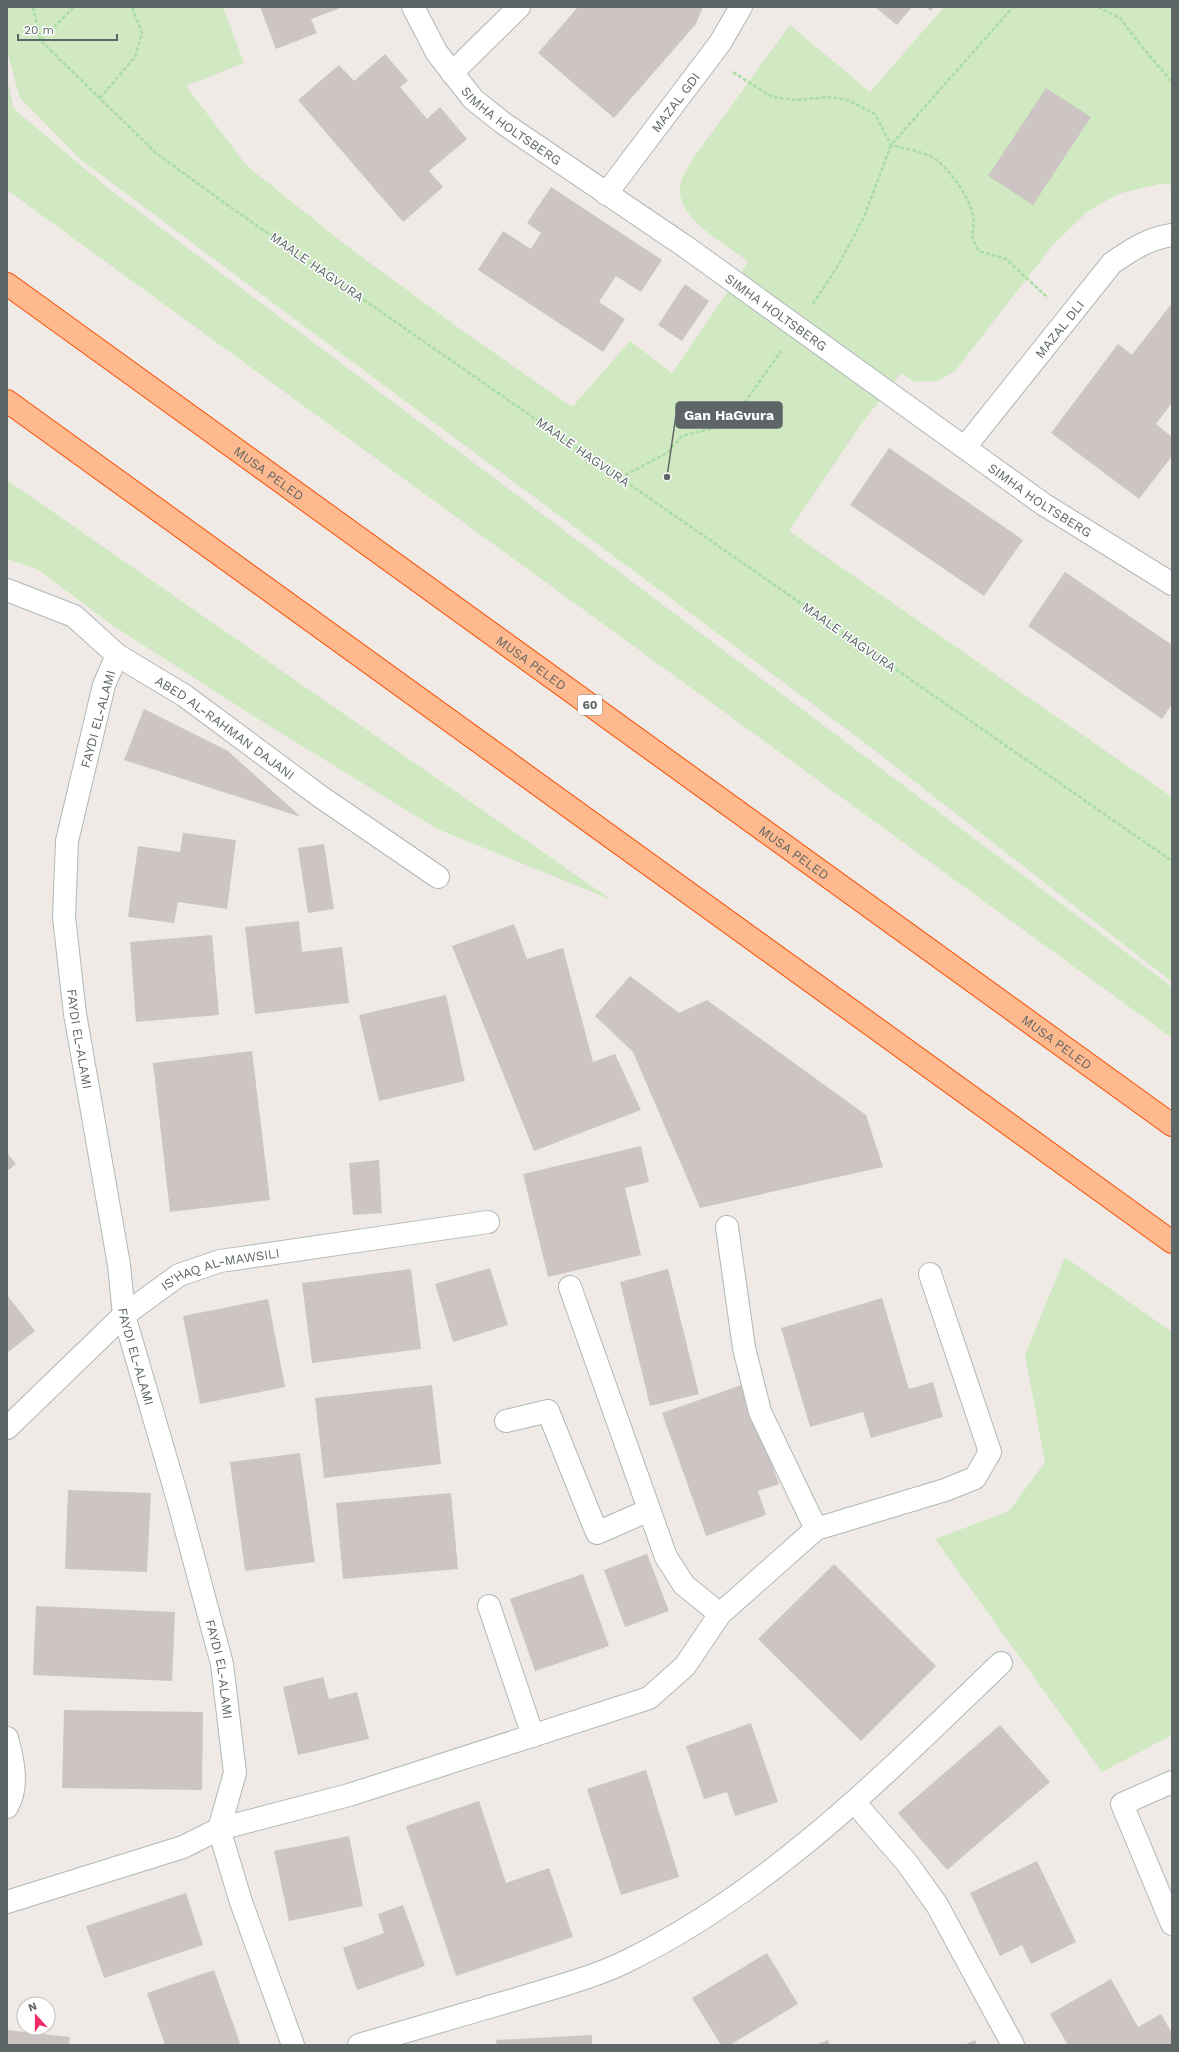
<svg xmlns="http://www.w3.org/2000/svg" width="1179" height="2052" viewBox="0 0 1179 2052" font-family="'Work Sans',sans-serif">
<rect width="100%" height="100%" fill="#f0eae6"/>
<g fill="#d0e9c2">
<path d="M7,7h216l21,56 -58,23 61,80 104,83 112,82 109,76 58,-66 42,32 76,-111c-22,-19 -80,-46 -66,-83 2,-6 7,-12 10,-19l98,-135 80,67 74,-85h228v178l-13,-1 -41,10 -31,18 -35,34 -97,125 -18,10 -23,1 -13,-9 -39,50 -73,108 383,266v185l-307,-239 -784,-583 -61,-62 -13,-47z"/>
<path d="M7,78l7,31 95,80 1063,798v51l-1165,-848z"/>
<path d="M7,480l605,420 -175,-71 -182,-112 -143,-92 -75,-56 -30,-10z"/>
<path d="M1065,1257l107,75v403l-70,37 -167,-233 74,-28 36,-49 -20,-107z"/>
</g>
<g fill="#ccc5c3">
<path d="M260,7h83l-32,12 6,14 -41,16z"/>
<path d="M578,7h125l-7,17 -82,94 -76,-65z"/>
<path d="M875,7h37l-15,18z"/>
<path d="M925,7h9l-3,4z"/>
<path d="M385,54l23,27 -8,6 27,32 13,-12 27,32 -38,32 14,16 -40,35 -105,-122 41,-35 15,16z"/>
<path d="M1046,88l45,29 -58,88 -45,-29z"/>
<path d="M551,187l111,73 -21,32 -25,-16 -17,26 26,17 -22,33 -125,-82 25,-39 28,18 10,-16 -14,-10z"/>
<path d="M685,284l24,17 -27,40 -24,-16z"/>
<path d="M1172,303v100l-16,21 16,13v19l-33,43 -88,-66 67,-89 14,11z"/>
<path d="M889,448l134,92 -39,56 -134,-91z"/>
<path d="M1065,572l107,73v59l-10,15 -134,-93z"/>
<path d="M144,709l84,42 73,66 -177,-57z"/>
<path d="M183,833l53,7 -9,69 -49,-7 -4,21 -46,-6 10,-71 42,6z"/>
<path d="M324,844l10,65 -26,4 -10,-65z"/>
<path d="M299,921l3,31 40,-5 7,56 -94,11 -10,-87z"/>
<path d="M514,924l13,35 36,-11 30,114 22,-8 26,56 -107,41 -82,-205z"/>
<path d="M212,935l7,80 -83,7 -6,-80z"/>
<path d="M630,976l49,37 28,-13 159,115 17,52 -183,41 -67,-156 -38,-36z"/>
<path d="M446,995l19,86 -86,20 -20,-86z"/>
<path d="M252,1051l18,149 -100,12 -17,-149z"/>
<path d="M641,1146l8,36 -24,6 16,67 -93,22 -25,-103z"/>
<path d="M7,1153l9,11 -9,7z"/>
<path d="M379,1160l3,53 -29,2 -4,-52z"/>
<path d="M490,1268l18,57 -55,17 -18,-58z"/>
<path d="M411,1269l10,80 -109,14 -10,-80z"/>
<path d="M668,1269l31,125 -49,12 -30,-124z"/>
<path d="M7,1295l28,36 -28,22z"/>
<path d="M882,1298l27,91 24,-7 10,35 -72,21 -8,-26 -53,15 -29,-99z"/>
<path d="M268,1299l17,88 -85,17 -17,-88z"/>
<path d="M744,1384l35,100 -21,7 8,24 -60,21 -44,-123z"/>
<path d="M432,1385l9,79 -117,14 -9,-80z"/>
<path d="M300,1453l15,109 -70,9 -15,-109z"/>
<path d="M68,1490l83,3 -4,79 -82,-3z"/>
<path d="M451,1493l7,76 -115,10 -7,-76z"/>
<path d="M647,1554l22,57 -44,16 -21,-57z"/>
<path d="M834,1564l102,102 -75,75 -103,-102z"/>
<path d="M583,1574l26,72 -74,25 -25,-72z"/>
<path d="M36,1606l139,6 -3,69 -139,-6z"/>
<path d="M323,1677l6,22 28,-7 12,47 -71,16 -15,-68z"/>
<path d="M64,1710l139,2 -1,78 -140,-2z"/>
<path d="M751,1723l27,79 -43,14 -8,-24 -23,7 -18,-53z"/>
<path d="M1000,1725l50,57 -103,88 -49,-57z"/>
<path d="M646,1770l33,107 -58,18 -34,-106z"/>
<path d="M479,1801l27,82 43,-15 24,69 -117,39 -50,-150z"/>
<path d="M349,1836l14,70 -74,15 -15,-70z"/>
<path d="M1037,1861l39,81 -45,22 -9,-19 -22,11 -30,-63z"/>
<path d="M186,1893l17,52 -99,33 -18,-52z"/>
<path d="M403,1905l22,61 -68,24 -14,-42 41,-15 -6,-19z"/>
<path d="M767,1953l31,51 -68,41h-9l-29,-47z"/>
<path d="M214,1970l26,73 -7,2h-68l-18,-52z"/>
<path d="M1111,1979l27,48 23,-13 11,19v12h-104l-18,-31z"/>
<path d="M7,2030l63,7 -1,8h-62z"/>
<path d="M592,2035v10h-95l-1,-5z"/>
<path d="M828,2040l2,5h-15z"/>
<path d="M975,2040l2,5h-13z"/>
</g>
<g fill="none" stroke-linecap="round" stroke-linejoin="round">
<g stroke="#b1b7b9" stroke-width="24">
<g id="minor">
<path id="s1" d="M413,7l24,46 36,46 30,24 183,124 357,257 129,80"/>
<path d="M452,73l67,-66"/>
<path id="s2" d="M606,194l114,-151 21,-36"/>
<path id="s3" d="M965,447l147,-184c19,-13 37,-25 60,-28"/>
<path id="s4" d="M7,590l67,26 43,39 68,41 136,101 117,80"/>
<path id="s5" d="M117,655l-13,30 -37,156 -3,76 11,97 44,251 5,50 54,185 44,164 13,109 -16,56 22,73 52,143"/>
<path d="M727,1227l17,121 16,64 56,117"/>
<path d="M570,1287l96,270 18,28 36,29"/>
<path d="M506,1421l42,-10 49,122 52,-23"/>
<path id="s6" d="M7,1428l117,-113 55,-40 41,-14 268,-39"/>
<path d="M489,1606l44,130"/>
<path d="M7,1738c6,22 12,49 0,69"/>
<path d="M1172,1782l-50,22 50,120"/>
<path d="M855,1803l52,60 30,42 76,140"/>
<path d="M7,1902l176,-55 36,-18 130,-34 300,-97 36,-32 35,-52 96,-85 129,-39 30,-12 15,-26 -60,-178"/>
<path d="M359,2045c52,-15 105,-31 158,-46 35,-11 79,-22 112,-39 145,-72 256,-186 372,-297"/>
</g>
</g>
<g stroke="#f64e00" stroke-width="24">
<g id="highway">
<path id="s7" d="M7,284l1165,841"/>
<path d="M7,401l1165,841"/>
</g>
</g>
<g stroke="#aadca4" stroke-width="2.5" stroke-dasharray="4 2" stroke-linecap="butt">
<path d="M33,7l7,33 116,113 67,49 949,659"/>
<path d="M1098,7l22,11 22,29 30,35"/>
<path d="M41,40l33,-33"/>
<path d="M733,72l39,25 23,3 34,-3 19,3 27,14 16,31c13,3 27,6 39,11 16,7 40,42 43,59 3,17 -6,17 6,36l27,8 42,39"/>
<path d="M100,98l35,-41 7,-24 -10,-26"/>
<path d="M813,304l26,-40 25,-47 27,-72 122,-138"/>
<path d="M620,478l47,-25 15,-17 40,-10 21,-21 38,-54"/>
</g>
<use href="#minor" stroke="#fff" stroke-width="22"/>
<use href="#highway" stroke="#ffb98e" stroke-width="22"/>
</g>
<g text-anchor="middle" dominant-baseline="central" stroke-width="3" stroke-linejoin="round" paint-order="stroke">
<rect fill="#fff" stroke="#8e9395" stroke-width="1" x="578" y="695" width="24" height="20" rx="3"/>
<g font-size="12" font-weight="bold" fill="#5d6567">
<text x="590" y="705">60</text>
</g>
<g font-size="13" fill="#5d6567" stroke="#fff">
<text stroke="none"><textPath href="#s2" startOffset="115">MAZAL GDI</textPath></text>
<text stroke="none"><textPath href="#s1" startOffset="157">SIMHA HOLTSBERG</textPath></text>
<text transform="translate(317 267) rotate(35)">MAALE HAGVURA</text>
<text stroke="none"><textPath href="#s1" startOffset="481">SIMHA HOLTSBERG</textPath></text>
<text stroke="none"><textPath href="#s3" startOffset="151">MAZAL DLI</textPath></text>
<text transform="translate(583 452) rotate(35)">MAALE HAGVURA</text>
<text stroke="none"><textPath href="#s7" startOffset="323">MUSA PELED</textPath></text>
<text stroke="none"><textPath href="#s1" startOffset="805">SIMHA HOLTSBERG</textPath></text>
<text transform="translate(849 637) rotate(35)">MAALE HAGVURA</text>
<text stroke="none"><textPath href="#s7" startOffset="647">MUSA PELED</textPath></text>
<text transform="translate(98 719) rotate(-75)">FAYDI EL-ALAMI</text>
<text stroke="none"><textPath href="#s4" startOffset="260">ABED AL-RAHMAN DAJANI</textPath></text>
<text stroke="none"><textPath href="#s7" startOffset="971">MUSA PELED</textPath></text>
<text stroke="none"><textPath href="#s5" startOffset="392">FAYDI EL-ALAMI</textPath></text>
<text stroke="none"><textPath href="#s7" startOffset="1295">MUSA PELED</textPath></text>
<text stroke="none"><textPath href="#s6" startOffset="272">IS'HAQ AL-MAWSILI</textPath></text>
<text stroke="none"><textPath href="#s5" startOffset="715">FAYDI EL-ALAMI</textPath></text>
<text stroke="none"><textPath href="#s5" startOffset="1039">FAYDI EL-ALAMI</textPath></text>
</g>
</g>
<path fill="none" stroke="#5d6567" stroke-width="1.5" d="M667 477L676 415"/>
<circle fill="#5d6567" stroke="#fff" stroke-width="1.5" cx="667" cy="477" r="4"/>
<rect fill="#5d6567" stroke="#5d6567" stroke-width="1.5" x="676" y="402" width="106" height="26" rx="4"/>
<g font-size="14" text-anchor="middle" font-weight="bold" fill="#fff">
<text x="729" y="420">Gan HaGvura</text>
</g>
<rect width="1179" height="2052" fill="none" stroke="#5d6567" stroke-width="16"/>
<g transform="translate(36 2016) rotate(339)"><circle r="19" fill="#ffffff" stroke="#bec1c2"/>
<path d="M0-3L7 15L0 10L-7 15Z" fill="#f22a64"/>
<text y="-6" font-size="11" font-weight="bold" text-anchor="middle" fill="#5d6567">N</text>
</g>
<path d="M18 34v6h99v-6" fill="none" stroke="#5d6567" stroke-width="2"/>
<text x="24" y="34" font-size="12" fill="#5d6567" stroke="#ffffff" stroke-width="3" paint-order="stroke">20 m</text>
</svg>
